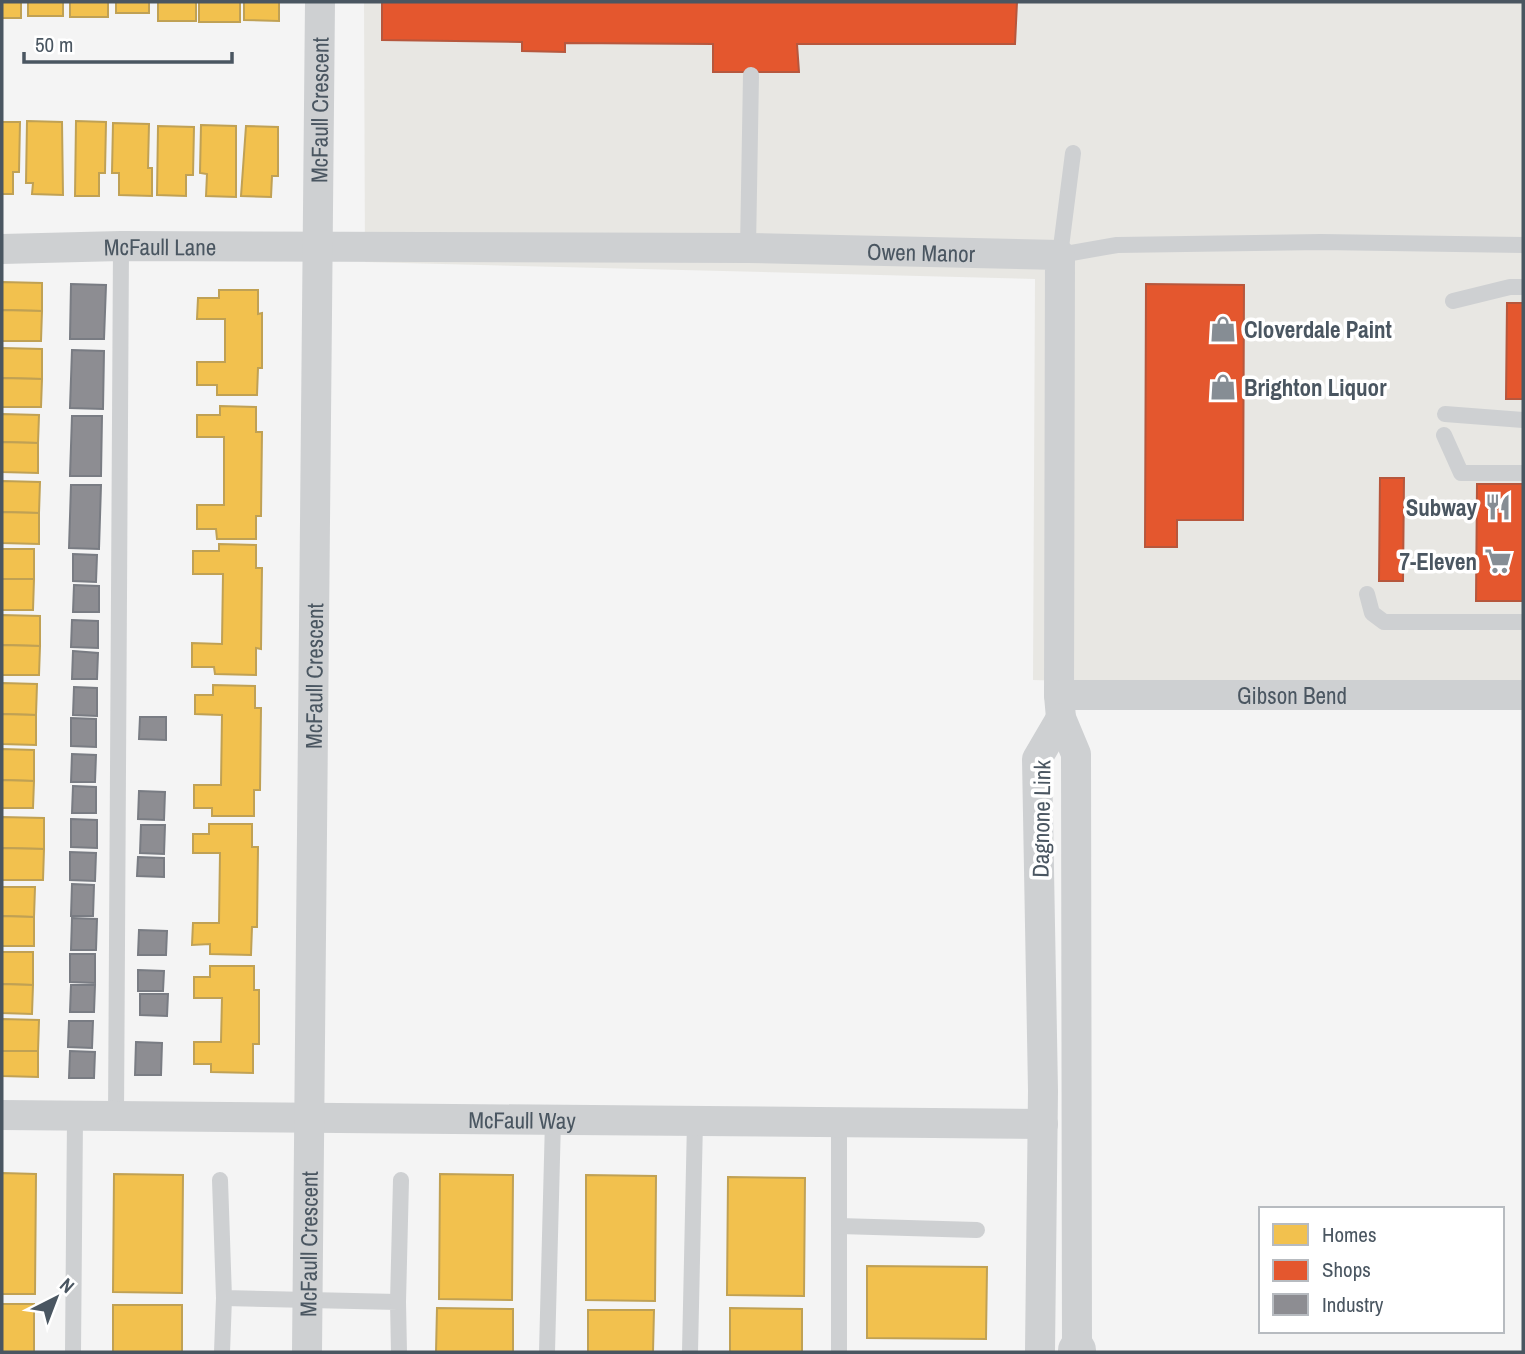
<svg xmlns="http://www.w3.org/2000/svg" width="1525" height="1354" viewBox="0 0 1525 1354" font-family="'Archivo Narrow',sans-serif">
<rect width="100%" height="100%" fill="#f4f4f4"/>
<path fill="#e8e7e3" d="M364,2h1159v694l-490,-16 2,-401 -670,-17z"/>
<g fill="#f2c14e" stroke="#c0a154" stroke-width="2">
<rect x="2" y="2" width="19" height="16"/>
<rect x="28" y="2" width="35" height="14"/>
<rect x="70" y="2" width="38" height="15"/>
<rect x="116" y="2" width="33" height="11"/>
<rect x="158" y="2" width="38" height="19"/>
<rect x="199" y="2" width="41" height="20"/>
<path d="M244,2h35v19l-35,-1z"/>
<path d="M27,121l35,1 1,73 -31,-1 1,-11h-7z"/>
<path d="M76,121l30,1 -1,51h-6v23h-24z"/>
<path d="M2,122h18l-1,50h-6v22h-11z"/>
<path d="M113,123l36,1 -1,44h4v28l-33,-1v-22h-7z"/>
<path d="M201,125l35,1v71l-30,-1 1,-22 -7,-1z"/>
<path d="M158,126l36,1 -1,48h-7v21l-29,-1z"/>
<path d="M246,126l32,1v49h-6l-1,21 -30,-1z"/>
<path d="M2,282l40,1v28l-40,-1z"/>
<path d="M219,290h39v24l4,-1v55h-4l-1,27h-40v-10h-20v-23h28v-43h-28l1,-21h21z"/>
<path d="M2,310l40,1 -1,30h-39z"/>
<path d="M2,348l40,1v30l-40,-1z"/>
<path d="M2,378l40,1 -1,28h-39z"/>
<path d="M220,406l36,1v25h6l-1,84h-5v23h-39l-1,-10h-19v-24h27v-68h-27v-22h23z"/>
<path d="M2,414l37,1 -1,28 -36,-1z"/>
<path d="M2,442l36,1v30l-36,-1z"/>
<path d="M2,481l38,1 -1,31 -37,-1z"/>
<path d="M2,512l37,1v31l-37,-1z"/>
<path d="M219,544l37,1v23h6l-1,81 -5,-1v27l-41,-1 -1,-7h-22v-24l30,1 1,-70h-30v-23h26z"/>
<rect x="2" y="549" width="32" height="30"/>
<path d="M2,579h32l-1,31h-31z"/>
<path d="M2,615l38,1v30l-38,-1z"/>
<path d="M2,645l38,1 -1,29h-37z"/>
<path d="M2,683l35,1 -1,31 -34,-1z"/>
<path d="M213,685l42,1v22h6l-1,82h-6v26h-42v-8h-18v-23h27l1,-70 -27,-1v-19h18z"/>
<path d="M2,714l34,1v30l-34,-1z"/>
<path d="M2,749l32,1v31l-32,-1z"/>
<path d="M2,780l32,1 -1,27h-31z"/>
<path d="M2,817l42,1v31l-42,-1z"/>
<path d="M209,824h43v23h6l-1,80h-5l-1,28 -41,-1v-10l-18,1 1,-22h26l1,-70h-27v-19h16z"/>
<path d="M2,848l42,1 -1,31h-41z"/>
<path d="M2,887h33l-1,30 -32,-1z"/>
<path d="M2,916l32,1v29h-32z"/>
<path d="M2,952h31v33l-31,-1z"/>
<path d="M210,966h44v24h5v54h-6v29l-42,-1v-8h-17v-22h27l1,-44h-28v-21h16z"/>
<path d="M2,984l31,1 -1,29 -30,-1z"/>
<path d="M2,1019l37,1 -1,31h-36z"/>
<path d="M2,1051h36v26l-36,-1z"/>
<path d="M2,1173l34,1 -1,120h-33z"/>
<path d="M114,1174l69,1 -1,118 -69,-1z"/>
<path d="M440,1174l73,1 -1,125 -73,-1z"/>
<path d="M586,1175l70,1 -1,125 -69,-1z"/>
<path d="M728,1177l77,1 -1,118 -77,-1z"/>
<path d="M867,1266l120,1 -1,72 -119,-1z"/>
<rect x="2" y="1304" width="32" height="48"/>
<rect x="113" y="1305" width="69" height="47"/>
<path d="M437,1308l76,1v43h-77z"/>
<path d="M730,1308l72,1v43h-72z"/>
<path d="M588,1310h66l-1,42h-65z"/>
</g>
<g fill="#e4572e" stroke="#b6573d" stroke-width="2">
<path d="M382,2h635l-2,42h-218l2,28h-86v-28l-148,-1v9l-43,-1v-9l-140,-2z"/>
<path d="M1146,284l98,1 -1,235h-66v27h-32z"/>
<path d="M1507,303h16v96h-17z"/>
<path d="M1380,478h24l-1,103h-24z"/>
<path d="M1477,484h46v117h-47z"/>
</g>
<g fill="#8d8d92" stroke="#797c83" stroke-width="2">
<path d="M71,284l35,1 -2,54h-34z"/>
<path d="M72,350l32,1 -1,58 -33,-1z"/>
<path d="M72,416h30l-1,60h-31z"/>
<path d="M71,485h30l-2,64 -30,-1z"/>
<path d="M73,554l24,1 -1,27 -23,-1z"/>
<path d="M74,585l25,1v26h-26z"/>
<path d="M72,620l26,1v27l-27,-1z"/>
<path d="M73,651l25,2 -1,26h-25z"/>
<path d="M74,687l23,1v28l-24,-1z"/>
<path d="M140,717h26v23l-27,-1z"/>
<path d="M71,718l25,1v28l-25,-1z"/>
<path d="M72,754l24,1 -1,27h-24z"/>
<path d="M73,786l23,1v26h-24z"/>
<path d="M139,791l26,1 -1,28 -26,-1z"/>
<path d="M71,819l26,1v28l-26,-1z"/>
<path d="M141,825h24l-1,29 -24,-1z"/>
<path d="M70,852l26,1 -1,28 -25,-1z"/>
<path d="M138,857l26,1v19l-27,-1z"/>
<path d="M72,884l22,1 -1,31h-22z"/>
<path d="M72,918l25,1 -1,31h-25z"/>
<path d="M139,930l28,1 -1,24h-28z"/>
<path d="M70,954h25v29l-25,-1z"/>
<path d="M138,970l26,1 -1,20h-25z"/>
<path d="M71,985h24l-1,27h-24z"/>
<path d="M140,994h28l-1,22 -27,-1z"/>
<path d="M69,1021h24l-1,27 -24,-1z"/>
<path d="M136,1042l26,1 -1,32h-26z"/>
<path d="M70,1051l25,1 -1,26h-25z"/>
</g>
<g fill="none" stroke-linecap="round" stroke-linejoin="round">
<g stroke="#ced0d2" stroke-width="16">
<path d="M1073,153l-13,102 57,-10 204,-3 202,3"/>
<path d="M748,248l3,-173"/>
<path d="M1453,301l57,-14h13"/>
<path d="M1445,414l78,6"/>
<path d="M1444,435l17,38h62"/>
<path d="M1367,594l5,19 12,9h139"/>
<path d="M116,1118l5,-872"/>
<path d="M839,1122v230"/>
<path d="M220,1180l4,118 174,4 1,50"/>
<path d="M839,1226l138,4"/>
<path d="M398,1302l3,-122"/>
<path d="M73,1352l2,-234"/>
<path d="M222,1352l2,-54"/>
<path d="M547,1352l6,-232"/>
<path d="M690,1352l5,-231"/>
</g>
<g stroke="#ced0d2" stroke-width="30">
<path id="s1" d="M2,249l119,-3 627,2 312,7 -1,440 2,23 15,36 1,598"/>
<path id="s2" d="M1059,695h464"/>
<path id="s3" d="M2,1115l1041,9"/>
<path id="s4" d="M307,1352l13,-1350"/>
<path d="M1040,1352l3,-261 -6,-332 24,-41"/>
</g>
<path stroke="#ced0d2" stroke-width="38" d="M1077,1350v2"/>
</g>
<defs>
<g id="shop-bare" transform="scale(2.1)"><path d="M-5-2.5h2.3a2.7 3.5 0 0 1 5.4 0H5L5.5 6h-11ZM-1.5-2.5h3a1.5 2.3 0 0 0-3 0Z" fill="#868d94" stroke="#fff" stroke-width="2.5" paint-order="stroke"/></g>
<g id="restaurant-bare" transform="scale(2.1)"><path d="M-5-6h1v4h1v-4h1v4h1v-4h1v5L-1.5 .5V6h-2V.5L-5-1ZM5-6V6H3V1.5H1.5Q1.5-4 5-6Z" fill="#868d94" stroke="#fff" stroke-width="2.5" paint-order="stroke"/></g>
<g id="supermarket-bare" transform="scale(2.1)"><path d="M-6-5.5h2.5l.6 2H6L4.5 2H-2.5L-4.4-4H-6ZM-1.5 3.2a1.3 1.3 0 1 0 .1 0ZM3 3.2a1.3 1.3 0 1 0 .1 0Z" fill="#868d94" stroke="#fff" stroke-width="2.5" paint-order="stroke"/></g>
</defs>
<g fill-rule="evenodd">
<use href="#shop-bare" x="1223" y="329"/>
<use href="#shop-bare" x="1223" y="387"/>
<use href="#restaurant-bare" x="1498" y="507"/>
<use href="#supermarket-bare" x="1498" y="561"/>
</g>
<g text-anchor="middle" dominant-baseline="central" stroke-width="7" stroke-linejoin="round" paint-order="stroke">
<g font-size="23" fill="#4a5661" stroke="#fff">
<text stroke="none"><textPath href="#s4" startOffset="1242">McFaull Crescent</textPath></text>
<text stroke="none"><textPath href="#s1" startOffset="158">McFaull Lane</textPath></text>
<text stroke="none"><textPath href="#s1" startOffset="919">Owen Manor</textPath></text>
<text stroke="none"><textPath href="#s4" startOffset="676">McFaull Crescent</textPath></text>
<text stroke="none"><textPath href="#s2" startOffset="233">Gibson Bend</textPath></text>
<text transform="translate(1041 819) rotate(-89)">Dagnone Link</text>
<text stroke="none"><textPath href="#s3" startOffset="520">McFaull Way</textPath></text>
<text stroke="none"><textPath href="#s4" startOffset="108">McFaull Crescent</textPath></text>
</g>
<g font-size="23" font-weight="bold" fill="#4a5661" stroke="#fff" text-anchor="start">
<text x="1244" y="329">Cloverdale Paint</text>
<text x="1244" y="387">Brighton Liquor</text>
<text x="1477" y="507" text-anchor="end">Subway</text>
<text x="1477" y="561" text-anchor="end">7-Eleven</text>
</g>
</g>
<rect width="1525" height="1354" fill="none" stroke="#4a5661" stroke-width="7"/>
<rect x="1259" y="1207" width="245" height="126" fill="#ffffff" stroke="#b7bbc0" stroke-width="2"/>
<rect x="1273" y="1224" width="35" height="21" fill="#f2c14e" stroke="#b7bbc0" stroke-width="2"/>
<text x="1322" y="1242" font-size="21" fill="#4a5661">Homes</text>
<rect x="1273" y="1260" width="35" height="21" fill="#e4572e" stroke="#b7bbc0" stroke-width="2"/>
<text x="1322" y="1277" font-size="21" fill="#4a5661">Shops</text>
<rect x="1273" y="1294" width="35" height="21" fill="#8d8d92" stroke="#b7bbc0" stroke-width="2"/>
<text x="1322" y="1312" font-size="21" fill="#4a5661">Industry</text>
<g transform="translate(56 1298) rotate(42)" stroke="#ffffff" stroke-width="5" paint-order="stroke">
<path d="M0-5L12 26L0 18L-12 26Z" fill="#4a5661"/>
<text y="-10" font-size="19" font-weight="bold" text-anchor="middle" fill="#4a5661">N</text>
</g>
<path d="M24 52v10h208v-10" fill="none" stroke="#4a5661" stroke-width="3.5"/>
<text x="35" y="52" font-size="21" fill="#4a5661" stroke="#ffffff" stroke-width="5" paint-order="stroke">50 m</text>
</svg>
